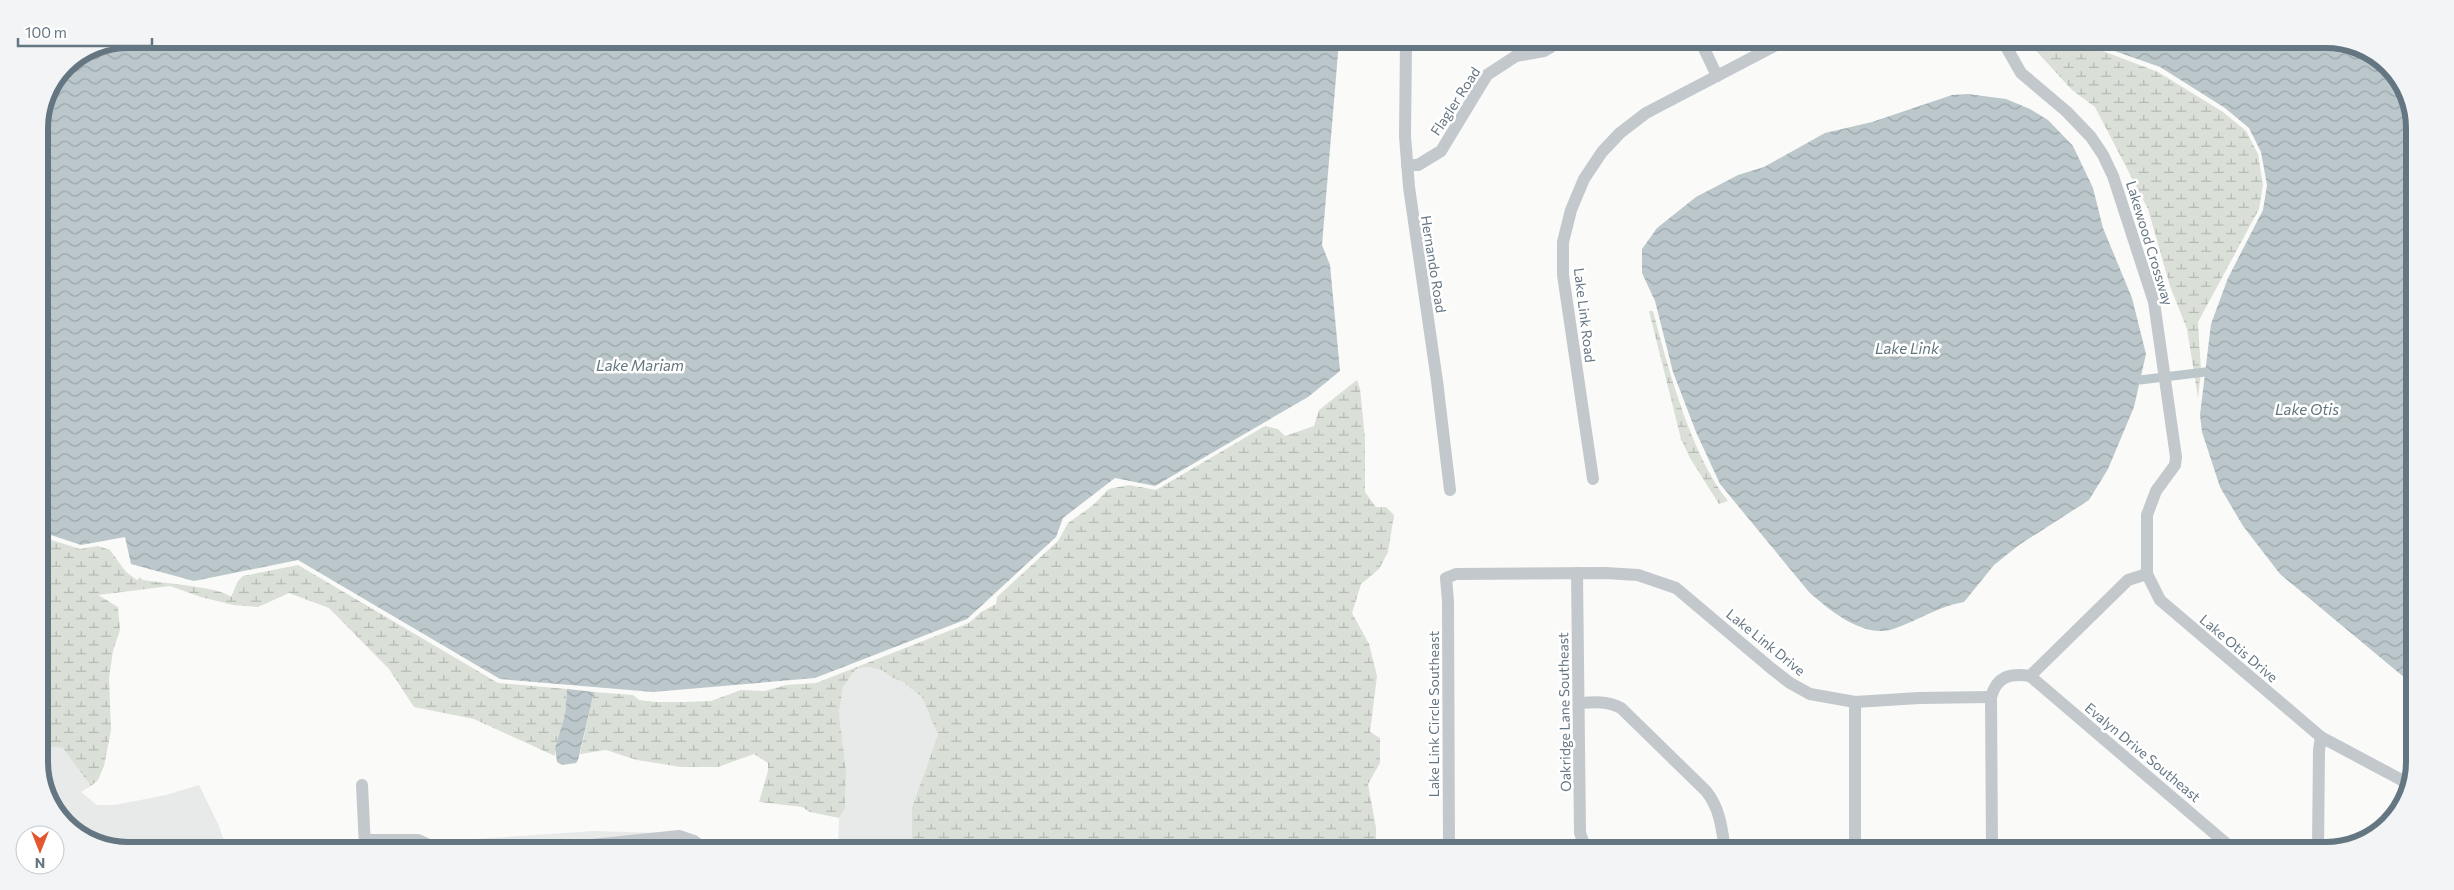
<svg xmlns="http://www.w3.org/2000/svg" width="2454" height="890" viewBox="0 0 2454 890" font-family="Commissioner,sans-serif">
<defs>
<pattern id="wetland-marsh" width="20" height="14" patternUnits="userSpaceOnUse" patternTransform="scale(1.25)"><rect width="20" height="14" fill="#dadfd7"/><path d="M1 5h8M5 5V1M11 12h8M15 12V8" fill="none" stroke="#b4b9b4"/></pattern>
<pattern id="water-waves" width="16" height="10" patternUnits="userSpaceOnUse" patternTransform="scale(1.25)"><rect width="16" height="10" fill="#bbc7cb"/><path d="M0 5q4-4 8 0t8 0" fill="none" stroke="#9ca6aa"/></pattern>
</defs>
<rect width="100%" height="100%" fill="#fafaf8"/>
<g fill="#e8e9e9">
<path d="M867,667l15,3 9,7 12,5 19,15 16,38 -26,72v41h-74l1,-30 6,-10 1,-37 -7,-58 4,-26 13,-18z"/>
<path d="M39,746l24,2 4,3 24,35 -10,6 16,13h18l51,-10 33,-10 20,41 7,21h-127l-42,-30 -18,-48z"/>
<path d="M594,831l66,2 -145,14h-71l-4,-2 6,-4z"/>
</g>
<g fill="url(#wetland-marsh)">
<path d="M2029,43h45l21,5 63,24 65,40 23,19 12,23 5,31 -4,24 -61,113 3,49 -3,27 -11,-69 -17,-43 -22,-77 -53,-102 -23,-17z"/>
<path d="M1649,311h4c15,57 38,144 75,190l-9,3 -29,-46 -9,-19z"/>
<path d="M1357,380l3,9 5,49v54l11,15h10l8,8 -6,37 -9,17 -18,15 -9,29 17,31 8,32 -7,56 10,6v25l-12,21 8,44v21l-464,-1v-41l26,-72 -16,-38 -19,-15 -12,-5 -9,-7 -15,-3 -11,2 -13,18 -4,26 7,58 -1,37 -6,10 -29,-6 -8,-5 -43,-5 9,-31v-8l-14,-9 -36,13h-37l-44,-7 -31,-10 -26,4 14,-62 39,3 6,5 16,2h31l25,-1 30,-11 24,1 21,-6 30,-2 153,-60 12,-11 15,-8 1,-7 61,-56 10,-18 24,-17 17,-17 20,-4 27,5 109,-64 13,3 7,7 29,-10 5,-16z"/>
<path d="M39,536l41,13 18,-3 12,4 16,22 11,8 3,-3 3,3c18,3 78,7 88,17l7,-16 5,-5 55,-11 200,118 69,6 -2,26 -10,33v8l-81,-37 -60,-12 -25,-38 -60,-61 -40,-15 -31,14 -25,-2 -32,-8 -31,-11 -72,9 20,12 2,23 -7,21 -4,27 2,52 -7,36 -6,14 -7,6 -28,-38 -24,-2z"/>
</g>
<g fill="url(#water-waves)">
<path d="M127,39l1212,2 -17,204 8,20 10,106 -32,26 -153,89 -40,-8 -52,40 -7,19 -89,82 -152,59 -162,14 -153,-13 -202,-119 -104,21 -63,-17 -6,-27 -44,8 -42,-14v-409l26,-58 28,-19z"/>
<path d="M2092,43h263l42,30 18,48 -4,562 -131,-109 -37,-48 -23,-39 -18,-55 -2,-17 11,-91 17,-46 35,-68 4,-25 -6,-33 -12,-24 -24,-20 -65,-41z"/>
<path d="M1968,94l38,5 24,10 18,11 25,26 20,42 10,40 29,70 14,56 -12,53 -26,62 -19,31 -70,45 -25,20 -30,37c-25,4 -47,19 -71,27 -29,10 -64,-19 -84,-37l-89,-108 -24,-52 -23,-60 -18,-71 -13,-28v-24l15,-21 39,-31 42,-22 26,-8 61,-34 47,-11 80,-27z"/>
<path d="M567,689l27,3 -16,68 -2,3 -14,2 -5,-3 -2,-14 10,-33z"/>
</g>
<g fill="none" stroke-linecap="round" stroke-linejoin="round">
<path stroke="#bbc7cb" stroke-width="9" d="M2140,380l65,-8"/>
<g stroke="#c3c8cc" stroke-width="12">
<path d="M1406,41l-1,95 4,51 28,194 13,109"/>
<path d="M1701,42l16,34"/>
<path d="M2004,43l17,30 45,38 25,26 12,18 10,21 41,126 22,155 -1,8 -19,26 -9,24v59l13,26 161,137 90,48"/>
<path d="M1407,165h11l23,-14 46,-76 29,-19 28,-5 7,-4 4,-5"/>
<path d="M1593,479l-30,-204v-33l8,-32 13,-31 18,-27 18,-19 26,-20 136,-71"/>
<path d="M1577,573l3,260 6,17"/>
<path d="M2030,676l205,175"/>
<path d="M1855,702v148"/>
<path d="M1580,703c15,-1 27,-2 41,5l85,83c14,17 16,38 19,59"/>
<path d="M362,785l3,62"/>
<path d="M365,840h53l15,7"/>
<path d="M563,848l116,-12 15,5 9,7"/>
<path d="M1449,849l-1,-248 -2,-23 10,-4 149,-1 33,2 38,13 96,81 18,14 20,11 45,8 64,-4 72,-1"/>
<path d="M1992,851l-1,-154c6,-21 19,-24 39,-21l98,-96 19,-6"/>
<path d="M2318,851l1,-101 2,-13"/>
</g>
</g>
<g text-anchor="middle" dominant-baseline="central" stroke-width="5" stroke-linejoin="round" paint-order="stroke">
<g font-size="14" fill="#657683" stroke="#fff">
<text transform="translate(1455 101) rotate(-57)">Flagler Road</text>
<text transform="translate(2150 243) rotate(73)">Lakewood Crossway</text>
<text transform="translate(1434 264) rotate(81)">Hernando Road</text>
<text transform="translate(1585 315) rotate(83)">Lake Link Road</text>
<text transform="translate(1766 642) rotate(39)">Lake Link Drive</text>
<text transform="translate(2239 648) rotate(40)">Lake Otis Drive</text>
<text transform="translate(1564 712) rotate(-91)">Oakridge Lane Southeast</text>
<text transform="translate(1433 714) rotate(-90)">Lake Link Circle Southeast</text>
<text transform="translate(2143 752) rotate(40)">Evalyn Drive Southeast</text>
</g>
<g font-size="15" font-style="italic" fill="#60757c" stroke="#fff">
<text x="1907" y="348">Lake Link</text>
<text x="640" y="365">Lake Mariam</text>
<text x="2307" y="409">Lake Otis</text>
</g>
</g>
<path d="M0 0H2454V890H0ZM128 48H2326A80 80 0 0 1 2406 128V762A80 80 0 0 1 2326 842H128A80 80 0 0 1 48 762V128A80 80 0 0 1 128 48Z" fill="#f3f4f5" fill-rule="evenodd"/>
<path fill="none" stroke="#657683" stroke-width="6" d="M128 48H2326A80 80 0 0 1 2406 128V762A80 80 0 0 1 2326 842H128A80 80 0 0 1 48 762V128A80 80 0 0 1 128 48Z"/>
<g transform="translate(40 850) rotate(180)"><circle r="24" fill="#ffffff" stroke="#c1c8cd"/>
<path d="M0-4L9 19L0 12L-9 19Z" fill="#e4572e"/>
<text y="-8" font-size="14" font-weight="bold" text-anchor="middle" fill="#657683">N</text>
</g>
<path d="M18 38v8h134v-8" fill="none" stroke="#657683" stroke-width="2.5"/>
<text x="25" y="38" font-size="15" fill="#657683" stroke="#ffffff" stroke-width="4" paint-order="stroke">100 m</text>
</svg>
